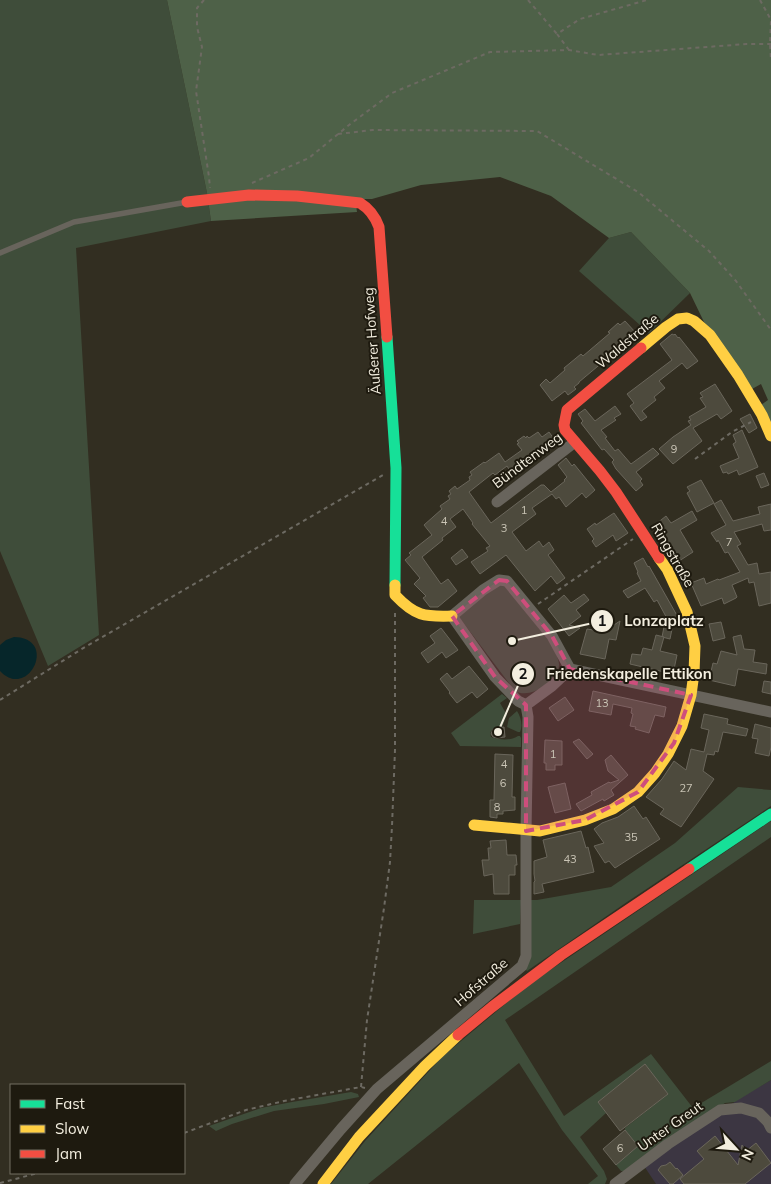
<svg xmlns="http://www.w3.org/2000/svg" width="771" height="1184" viewBox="0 0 771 1184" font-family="Mulish,sans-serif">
<rect width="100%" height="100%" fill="#322e21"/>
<path fill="#3c3642" d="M771,1080v104h-115l-12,-18 99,-70z"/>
<g fill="#3f4d3a">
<path d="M0,0h167l40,193 4,28 -135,27 23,387 -51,31 -48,-115z"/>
<path d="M631,232l59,61 -41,40 -70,-62 30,-33z"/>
<path d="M502,583c13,15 58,64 57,82 0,8 -9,17 -15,21 -8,6 -20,10 -29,5l-56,-74 2,-5z"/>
<path d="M502,694l5,4 -7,5 7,12 -5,12c-6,1 -14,2 -11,10 8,3 20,4 27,-1h2l1,2v9l-61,-1 -9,-13z"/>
<path d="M517,711c4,6 6,15 3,21h-2l-11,-5 2,-9z"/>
<path d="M738,787l33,3v16l-144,96 -100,69 -3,-4 5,-67h8l74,-13 64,-44z"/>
<path d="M771,821v16l-266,183 59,96 87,-62 42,54 78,-47v19l-36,22 -10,1 -99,68h-5l-5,-6 22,-19 -13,-16v-2l43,-34 -23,-29 -47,37 8,11 -26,24 24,34 3,8 -2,5h-17l10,-8 -36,-46 -43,-67 -151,121h-37l34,-43 77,-84 86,-72z"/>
<path d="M474,900h47l-1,24 -47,10z"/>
<path d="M351,1092l7,2 1,3 -35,7 -50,7 -42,13 -16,7 -7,-5 52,-18 31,-6z"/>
</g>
<path fill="#4e6148" d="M167,0h604v425l-10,-20 7,-5 -7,-16 -9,5 -48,-67 -14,-29 -59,-61 -22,6 -58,-42 -51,-19 -79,8 -49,14h-7l-9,6 1,7 -146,9 -4,-28z"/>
<path fill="#06262a" d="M14,637c45,1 14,64 -14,34v-26l6,-5z"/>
<g fill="#4d4a3d" stroke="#6a665b">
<path d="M625,321l11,12 -10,9 3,3 -7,7 -2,-2 -9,8 -1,-2 -31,26v1l-5,4 2,2 -8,6 -3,-4 -13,10 -12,-16 6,-6 4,4 15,-13 -1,-2 17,-14 2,2 27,-23 -2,-1 10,-9 2,2z"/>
<path d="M672,334l2,1 1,-1 3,4 1,-1 19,24 -11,8 -5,-6 -23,18 6,7 -11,9 2,3 -14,11 5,6 -6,4 -11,-15 4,-3 -7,-9 45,-34 -12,-16z"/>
<path d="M715,384l17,27 -11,8 -4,-5 -24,14 9,13 -29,23 -14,-15 14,-12 18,-12 -3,-4 3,-1 -2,-3 17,-10 -6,-9 3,-1 -3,-4z"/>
<path d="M615,406l6,8 -7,4 2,2 -15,10 6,7 -2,1 10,13 3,-2 13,15 22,-16 6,6 -23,18 6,7 -2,2 3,4 -7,6 -20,-22 -4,-7 2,-2 -10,-11 -2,1 -21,-27 2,-2 -5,-7 7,-5 10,12z"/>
<path d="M750,414l7,14 -8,5 -9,-14z"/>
<path d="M742,430l16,37 -19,8 -2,-5 -9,4 -1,-2 -4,1 -3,-7 19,-8 -6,-14 3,-2 -3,-7z"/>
<path d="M538,432l4,5 7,-5 8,11 -19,13 -2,-3 -16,13 -1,-2 -9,7 -3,-5 -12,9 -2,-2 -24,19 22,31 50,-38h3l7,7 14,-11 -1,-1 3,-3 -9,-12 8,-7 6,8 2,-2 21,26 -9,8 -4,-5 -16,14 -7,-10 -3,2 -4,-5 -20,14 4,6 -24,18 14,19 13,-10 4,6 6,-5 5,8 -6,5 17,23 -8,6 -6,-8 -16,15 -29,-36 -26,19 -9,-12 17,-11 -2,-3 4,-2 -18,-22 1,-1 -10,-14 -13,10 6,8 -14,11 1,2 -21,17 19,27 7,-5 9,12 -19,16h-8l-7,-9 3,-2 -12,-12 6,-6 -15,-18 6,-5 -2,-2 23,-18 -8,-10 18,-16 -2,-3 10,-7 -2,-3 3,-2 -2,-3 6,-5 2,3 13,-9 -1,-3 3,-2 -2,-3 14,-10 1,1 14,-10 6,9 17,-12 -5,-6 2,-1 -2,-2 7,-5 2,2 1,-2 2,2z"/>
<path d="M764,473l5,12 -8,3 -5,-12z"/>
<path d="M701,480l13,23 -17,9 -10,-19 3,-2 -3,-4z"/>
<path d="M721,500l12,21 27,-7 -2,-7 13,-3v26l-7,1 -2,-7 -28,8 7,12 -4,2 11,19 9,-2 2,11 12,-2v31l-12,3 -5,-24 -5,1 -1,-5 -16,7 5,12 -1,1 -12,6 -2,-6 -21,8 -10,-23 13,-5 2,6 12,-5 1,1 21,-8 -12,-20 -3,1 -7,-13 -1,2 -6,-9 15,-8 -12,-21z"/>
<path d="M692,511l5,9 -17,10 13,22 -14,9 -16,-27 -7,-10 10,-8 5,7z"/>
<path d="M614,513l14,20 -12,8 -3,-6 -17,12 -4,-6 2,-2 -7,-10 8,-6 1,2z"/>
<path d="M462,549l6,8 -12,8 -5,-7z"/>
<path d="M643,558l5,9 1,-1 30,53 1,4 -10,1 -13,-24 -3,2 -9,-14 -17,10 -5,-7 18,-10 -4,-8 1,-1 -4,-9z"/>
<path d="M584,594l5,6 -13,10 5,6 -12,9 11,3 -11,8 -21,-27 16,-14 7,8z"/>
<path d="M620,621l-4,19 -7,-1 -4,20 -25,-5 7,-25 12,2 1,-3 8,1z"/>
<path d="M721,622l4,16 -12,3 -4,-17z"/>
<path d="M664,627l8,2 -2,10 -8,-2z"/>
<path d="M441,628l17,22 -12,8 -4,-6 -14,11 -7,-10 14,-10 -5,-7z"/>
<path d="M656,635l8,2 -4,14 17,4 -4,19 -43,-10 2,-10 9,1 2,-7 9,2z"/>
<path d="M741,635l3,14 11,1 -2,12 14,2 -1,10 -28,-5 -3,17 -26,-6 4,-17 4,1 4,-13 16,4 -4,-18z"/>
<path d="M469,666l19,23 -11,9 -5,-6 -15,11 -8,-10 1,-1 -10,-13 7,-6 5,6z"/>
<path d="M764,681l7,1v12l-9,-2z"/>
<path d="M593,691l73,16 -2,10 -9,-2 -6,18 -14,-4 1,-2 -6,-1 3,-12 -2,-1 1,-5 -19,-4 -2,11 -22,-4z"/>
<path d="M565,697l9,13 -16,11 -9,-13z"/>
<path d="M704,714l24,5 -1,5 21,5 -2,7 -23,-4 -5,20 -3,-1 -1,4 -7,-1 -4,17 11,8 -33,48 -21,-13 4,-5 -18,-12 16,-18 12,-18 12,9 5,-21 13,3 5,-22 -8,-2z"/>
<path d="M755,724l16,4v19l-2,9 -14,-3 3,-14 -6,-1z"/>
<path d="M504,727l1,10 -8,1 -4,-1 -2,-3 2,-5z"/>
<path d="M579,739l14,15 -6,5 -14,-17z"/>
<path d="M545,740l17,1v24h-7v5h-9v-7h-2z"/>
<path d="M495,754l18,1 -1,42h3v13l-12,1v3h-6v4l-7,-1v-17h4z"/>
<path d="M611,755l17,20 -17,15 3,5 -10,6 -1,-2 -22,12 -5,-7 16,-9 -1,-3 18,-10 1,1 9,-3 -11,-9 -3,-11z"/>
<path d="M565,783l6,26 -16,4 -7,-26z"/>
<path d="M634,806l9,13 3,-2 14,22 -45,29 -6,-7 -4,2 -11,-17 10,-3 -10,-14 8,-6 16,-6z"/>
<path d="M581,831l5,17 2,-1 6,25 -52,12 2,8 -10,2v-12l1,-1 -1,-7v-13l13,-4 -4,-17z"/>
<path d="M506,840l1,15h9l1,10h-2v10h-6v19h-15l-1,-20 -9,2 -2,-16h7l-1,-12h3l-1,-7z"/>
<path d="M645,1064l23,30 -48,37 -22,-29z"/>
<path d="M625,1130l13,16 -22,19 -13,-16z"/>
<path d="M715,1136l23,29 4,-20 4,6 10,-8 15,20 -26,21h-61l-4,-5 24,-20 -7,-8z"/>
<path d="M670,1162l6,7 1,-1 6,7 -10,9h-3l-12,-14 3,-4 5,-1z"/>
</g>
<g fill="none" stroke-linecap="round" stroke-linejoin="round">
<g stroke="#6d6a62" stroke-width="2" stroke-dasharray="4 4" stroke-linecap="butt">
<path d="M204,0l-7,8v19l5,20 -6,44 13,86 1,11"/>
<path d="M528,0l29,34"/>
<path d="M760,0l11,20 -1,24 1,16"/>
<path d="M569,50l-12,-16 23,-15 67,-19"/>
<path d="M338,134l35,-4 164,1 101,61 71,59 27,30 35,49"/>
<path d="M252,183l57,-25 40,-33 43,-32 98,-41 79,-2 29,5 149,-11h24"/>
<path d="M695,459l37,-27 19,-10"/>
<path d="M538,604l95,-65"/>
<path d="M0,700l85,-53 298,-172"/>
<path d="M361,1087l6,-67 17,-112 6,-46 2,-36 3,-76v-138"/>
<path d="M184,1133l62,-23 38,-9 77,-14 4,1"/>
<path d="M0,1183l38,-10"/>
</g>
<path stroke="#68645c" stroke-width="5.5" d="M0,253l74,-31 113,-20"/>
<g stroke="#68645c" stroke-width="11">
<path d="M497,502l78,-60"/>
<path d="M570,669l201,43"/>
<path d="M526,705l-8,-4 -23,-24 -43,-61 31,-26 16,-10 8,1 45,55 18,33"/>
<path d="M526,705l26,-19 18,-17"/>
<path d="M295,1184l46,-55 36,-40 145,-123 4,-10v-125l2,-114 -2,-12"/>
<path d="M615,1184l53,-40 52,-34 21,-2 18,5 9,9 3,6"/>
</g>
<g stroke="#16e098" stroke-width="11">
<path d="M387,337l9,131 -1,117"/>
<path d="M689,869l82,-55"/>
</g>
<g stroke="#ffcf43" stroke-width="11">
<path d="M641,348l25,-21 12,-8 9,-1 7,3 16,14 28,40 24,40 9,21"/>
<path d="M395,585v10c20,21 29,22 57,21"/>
<path d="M474,825l66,6 45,-11 28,-11 25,-17 17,-19 13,-19 14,-28 9,-31 3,-22 1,-27 -8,-34 -20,-43 -8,-11"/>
<path d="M323,1184l36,-47 66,-71 33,-31"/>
</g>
<g stroke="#f24e42" stroke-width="11">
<path d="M187,202l62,-7 48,1 63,7c10,6 15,13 19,24l8,110"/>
<path d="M641,348l-74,62 -3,15 1,5 35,41 16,21 43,66"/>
<path d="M458,1035l34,-28 69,-52 128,-86"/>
</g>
</g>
<path fill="#ce4e7c" fill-opacity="0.2" stroke="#ce4e7c" stroke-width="4" stroke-dasharray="10 6" stroke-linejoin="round" d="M499,580l8,1 45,55 18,33 121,26 -17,48 -36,49 -53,28 -59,11v-126l-31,-28 -43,-61z"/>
<g text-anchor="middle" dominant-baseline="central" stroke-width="4" stroke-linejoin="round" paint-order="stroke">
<g font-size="11" fill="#cac5b6">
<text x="674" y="449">9</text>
<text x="524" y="510">1</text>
<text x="444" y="521">4</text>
<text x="504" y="528">3</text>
<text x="729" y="542">7</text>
<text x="602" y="703">13</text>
<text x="553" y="754">1</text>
<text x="504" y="764">4</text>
<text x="503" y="783">6</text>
<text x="686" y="788">27</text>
<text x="497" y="807">8</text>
<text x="631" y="837">35</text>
<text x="570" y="859">43</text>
<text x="620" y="1148">6</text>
</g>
<g font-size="14" fill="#f3eedf" stroke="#1e1a0f">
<text transform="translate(372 341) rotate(-94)">Äußerer Hofweg</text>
<text transform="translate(627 341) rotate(-40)">Waldstraße</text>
<text transform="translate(527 460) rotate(-37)">Bündtenweg</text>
<text transform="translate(673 555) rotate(60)">Ringstraße</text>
<text transform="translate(481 982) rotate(-41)">Hofstraße</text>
<text transform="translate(670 1126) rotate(-35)">Unter Greut</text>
</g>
</g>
<path fill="none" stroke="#f3eedf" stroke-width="2" d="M512 641L602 621M498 732L523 674"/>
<g fill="#f3eedf" stroke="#1e1a0f" stroke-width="2">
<circle cx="512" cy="641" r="5"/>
<circle cx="498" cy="732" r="5"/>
<circle cx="602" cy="621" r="12"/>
<circle cx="523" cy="674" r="12"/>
</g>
<g font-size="15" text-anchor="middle" font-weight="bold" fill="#111">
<text x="602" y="626">1</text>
<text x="523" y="679">2</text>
</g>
<g font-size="15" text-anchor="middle" font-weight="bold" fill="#f3eedf" stroke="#1e1a0f" stroke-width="4" stroke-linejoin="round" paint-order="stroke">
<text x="664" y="626">Lonzaplatz</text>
<text x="629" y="679">Friedenskapelle Ettikon</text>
</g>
<rect x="10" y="1084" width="175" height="90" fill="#1e1a0f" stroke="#736f62"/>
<rect x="20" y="1100" width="25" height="8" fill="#16e098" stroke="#736f62"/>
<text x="55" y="1109" font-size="15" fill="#f3eedf">Fast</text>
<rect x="20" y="1125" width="25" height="8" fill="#ffcf43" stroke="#736f62"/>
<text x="55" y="1134" font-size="15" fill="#f3eedf">Slow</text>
<rect x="20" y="1150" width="25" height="8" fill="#f24e42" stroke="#736f62"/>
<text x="55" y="1159" font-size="15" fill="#f3eedf">Jam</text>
<g transform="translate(736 1149) rotate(116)" stroke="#1e1a0f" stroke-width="4" paint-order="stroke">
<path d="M0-4L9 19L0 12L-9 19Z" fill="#f3eedf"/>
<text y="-8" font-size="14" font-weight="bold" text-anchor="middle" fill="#f3eedf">N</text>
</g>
</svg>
